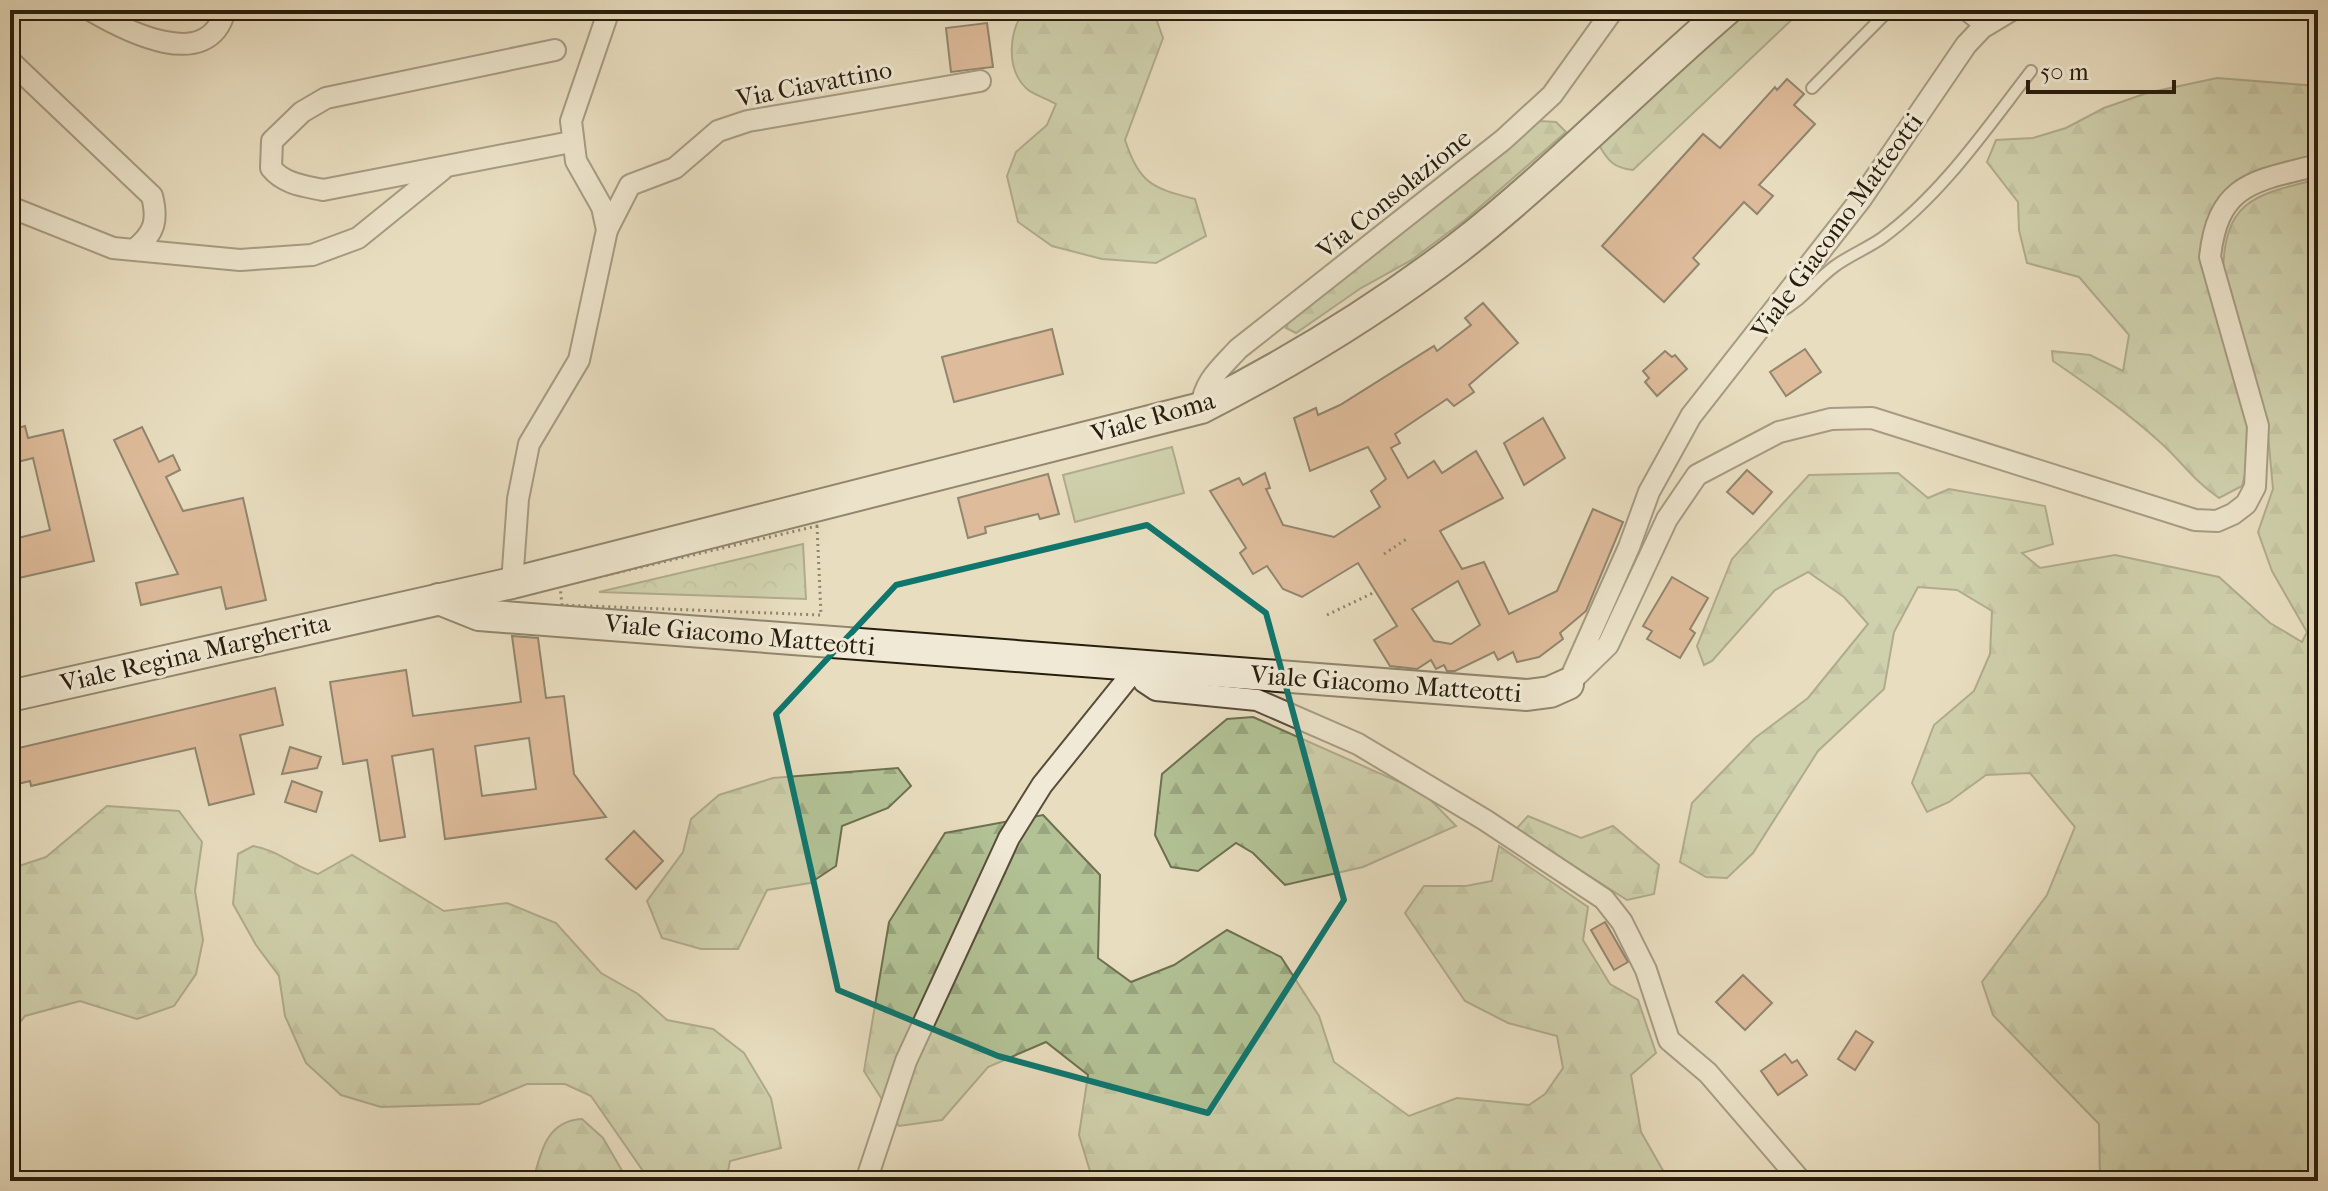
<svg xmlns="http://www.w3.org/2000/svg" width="2328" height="1191" viewBox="0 0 2328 1191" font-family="'IM FELL French Canon',serif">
<defs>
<pattern id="forest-firs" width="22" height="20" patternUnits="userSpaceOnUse" patternTransform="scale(2)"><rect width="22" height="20" fill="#b2c295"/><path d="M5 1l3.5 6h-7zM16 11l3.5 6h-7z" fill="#99a67f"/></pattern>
<pattern id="park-crowns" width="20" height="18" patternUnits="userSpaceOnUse" patternTransform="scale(2)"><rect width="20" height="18" fill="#b2c295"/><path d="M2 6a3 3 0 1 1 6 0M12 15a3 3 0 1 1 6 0" fill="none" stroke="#99a67f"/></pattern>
</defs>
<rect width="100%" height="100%" fill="#e8ddbf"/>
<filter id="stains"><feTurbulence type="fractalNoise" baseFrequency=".0025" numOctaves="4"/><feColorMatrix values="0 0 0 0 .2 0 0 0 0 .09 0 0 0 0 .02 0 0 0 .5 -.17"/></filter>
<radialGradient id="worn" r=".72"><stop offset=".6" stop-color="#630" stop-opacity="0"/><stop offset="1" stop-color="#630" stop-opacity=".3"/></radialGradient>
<path fill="#b2c295" stroke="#6d7051" stroke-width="2" d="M1172,447l12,46 -109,29 -12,-47z"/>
<g fill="url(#forest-firs)" stroke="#6d7051" stroke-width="2">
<path d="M1025,10h128l10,28 -38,102c15,44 27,48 70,59l11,37 -50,27 -54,-4 -50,-13 -34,-24 -11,-46 9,-24 31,-27 9,-21c-8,-5 -22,-9 -29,-15 -22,-20 -18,-59 -2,-79z"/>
<path d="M1740,10h62l-169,160c-19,-2 -25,-9 -34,-25z"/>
<path d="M2217,78l101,8v72c-58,16 -123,27 -115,103l51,178 -12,47 -23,12c-27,-19 -35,-34 -58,-55 -34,-31 -70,-56 -108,-82l-1,-10 38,4 33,16 6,-36 -50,-58 -52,-14 -8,-33 -1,-28 -31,-40 9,-22 37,-2 33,-10 38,-20 43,-15z"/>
<path d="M1539,121l17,1 10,10 -101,88 -55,41 -49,27 -65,45 -10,-5 2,-5z"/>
<path d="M2318,179v1002h-218l-1,-57 -106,-109 -11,-33 65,-87 28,-68 -45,-54 -44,2 -37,27 -22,10 -15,-29 22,-58 40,-34 16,-37 2,-43 -35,-21 -39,-3 -24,45 -10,57 -66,62 -65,102 -26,25 -21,-1 -26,-15 12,-59 63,-65 53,-40 60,-74 -24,-27 -36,-25 -33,18 -63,71 -8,4 -7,-19 35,-87 77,-84 89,-2 30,25 21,-9 96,17 8,38 -31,9 18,15 75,-13 104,22 51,46 32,19 5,-10 -35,-61 -14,-39 15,-43 -6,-65 -44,-150c1,-75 32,-79 95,-95z"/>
<path d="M1253,717l171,76 32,33 -93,41 -78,18 -32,-32 -17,-10 -38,28 -27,-4 -16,-32 7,-61 65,-55z"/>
<path d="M898,768l13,18 -23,22 -46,18 -6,40 -26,17 -43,7 -29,59h-37l-39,-11 -15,-37 36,-49 8,-33 28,-24 54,-17z"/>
<path d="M107,806l72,5 23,31 -7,49 8,49 -7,34 -22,32 -37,13 -57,-18 -55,15 -15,18v-165l36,-12z"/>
<path d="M1043,815l57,60 -2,83 33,24 43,-17 53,-35 54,27 38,59 15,46 75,54 48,-18 72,7 16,-11 18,-26 -6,-32 -49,-13 -43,-22 -60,-88 19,-27h42l26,-5 7,-35 89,61 -5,33 27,44 28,16 18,53 -25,22 10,57 28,49h-576l-14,-46 9,-60 -42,-33 -58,25 -46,53 -43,6 -35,-55 25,-149 56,-89z"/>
<path d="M1528,816l53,22 32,-12 46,39 -5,29 -27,6 -111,-71z"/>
<path d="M253,846c23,3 42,21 65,28l34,-19 92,56 63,-8 49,20 45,50 37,21 29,26 46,9 31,24 27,45 10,50 -51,13 -4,20h-76l-59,-85 -26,-12h-38l-48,20 -98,3 -40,-12 -35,-32 -21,-47 -6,-40 -23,-31 -23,-41 5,-50z"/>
<path d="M582,1119l21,19 25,43h-95c8,-29 13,-60 49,-62z"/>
</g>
<path fill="url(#park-crowns)" stroke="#6d7051" stroke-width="2" d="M803,544l3,55 -207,-7z"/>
<g fill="#d3926e" stroke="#281d0d" stroke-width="2" fill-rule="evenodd">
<path d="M987,23l6,44 -42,5 -5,-44z"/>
<path d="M1787,79l17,15 -10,11 21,19 -56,61 14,11 -16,18 -13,-12 -51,56 6,6 -35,38 -62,-56 101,-112 17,14 55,-61 2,3z"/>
<path d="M1483,303l35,40 -49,42 5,7 -20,14 -7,-7 -52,35 5,9 -9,5 17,30 26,-17 8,12 34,-22 27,47 -63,33 22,38 22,-7 25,52 48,-23 36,-82 30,13 -37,89 -26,22 3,6 -24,18 -22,5 -4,-10 -15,8 -4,-8 -39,19h-8l-3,-6 -8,4 -5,-9 -14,9 -27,-3 -16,-26 23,-14 -39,-63 -56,34 -19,-8 -16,-23 -14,8 -13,-21 6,-5 -36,-57 29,-13 4,7 22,-12 5,15 -4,1 17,36 51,12 46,-30 -9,-16 15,-12 -18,-32 -58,24 -16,-53 22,-10 2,7 22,-10 94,-59 3,5 34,-26 -6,-7zM1458,581l22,44 -29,19 -17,-3 -22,-32z"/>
<path d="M1052,329l11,45 -109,28 -12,-45z"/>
<path d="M1805,349l16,23 -35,24 -16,-24z"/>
<path d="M1665,351l7,6 3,-2 12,14 -30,27 -12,-14 4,-4 -6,-7z"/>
<path d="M1543,418l22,40 -41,27 -20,-42z"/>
<path d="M25,426l3,12 35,-8 31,131 -84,19v-40l40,-10 -17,-72 -23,6v-34z"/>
<path d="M142,427l17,35 14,-7 7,15 -14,7 17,34 60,-13 23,102 -40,9 -5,-22 -80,18 -5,-22 42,-9 -64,-134z"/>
<path d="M1747,470l25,22 -19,22 -26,-22z"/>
<path d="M1048,474l11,40 -19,5 -2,-5 -53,13 1,6 -18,5 -10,-40z"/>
<path d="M1672,577l36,21 -18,31 5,4 -15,25 -33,-19 5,-8 -9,-5z"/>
<path d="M512,636l26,2 8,60 18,-2 10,78 32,43 -161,22 -12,-90 -41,7 13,81 -25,4 -13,-81 -24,4 -13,-82 76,-12 7,46 108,-14zM529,738l7,51 -54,7 -7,-50z"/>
<path d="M275,688l8,37 -43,10 14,59 -45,11 -14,-57 -164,38 -1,-5 -20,5v-36z"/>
<path d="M290,747l31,10 -4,11 -35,6z"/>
<path d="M292,781l30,11 -6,20 -31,-10z"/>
<path d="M634,831l29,30 -27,28 -30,-30z"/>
<path d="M1605,922l23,40 -14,8 -23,-40z"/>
<path d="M1743,975l29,28 -27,27 -29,-28z"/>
<path d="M1856,1031l17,11 -18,28 -17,-11z"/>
<path d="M1785,1054l7,9 5,-3 10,15 -29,20 -17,-24z"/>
</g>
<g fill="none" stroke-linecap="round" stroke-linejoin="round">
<g stroke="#584d3a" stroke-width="14">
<g id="lane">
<path d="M1959,10l23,18"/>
<path d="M1812,88l77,-78"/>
<path d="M1778,313c28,-15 34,-30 57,-47 15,-11 33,-18 47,-28 60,-44 104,-109 149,-167"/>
</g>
</g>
<g stroke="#584d3a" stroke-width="24">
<g id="street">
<path d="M90,10c34,20 119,65 135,0"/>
<path d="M10,14l1,-4"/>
<path d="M555,50l-229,48 -24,14 -30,29 -1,27c13,16 33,18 52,22l248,-48"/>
<path d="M10,61l142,135c6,24 3,37 -17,53"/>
<path d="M10,207l103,41 127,12 72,-5 46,-17 84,-68"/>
<path d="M607,230l23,-45 45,-17 43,-37 30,-10 232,-40"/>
<path d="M1201,408c3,-27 19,-39 37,-59l265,-209 49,-45 61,-85"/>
<path d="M512,583l6,-84 11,-55 50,-84 28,-130 -5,-23 -26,-46 -5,-40 38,-111"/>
<path d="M1571,677l58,-130 20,-55 42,-76 170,-217 105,-154 16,-17 30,-18"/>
<path d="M1568,684l40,-39 59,-126 30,-44 82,-43 52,-13 41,-1 323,102 22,1 16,-7 13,-10 9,-17 3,-61 -48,-169c8,-75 46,-76 108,-92"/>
<path d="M866,1181l40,-120 103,-223 33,-53 95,-118 7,15 12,8 101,10 101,44 127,76 119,79 18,23 24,48 23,70 39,33 93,108"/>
</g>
</g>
<g stroke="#281d0d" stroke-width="34">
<g id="secondary">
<path d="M439,599l40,16 1048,80 23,-3 18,-8"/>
<path d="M10,696l502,-113 689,-175c91,-46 176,-98 257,-160 94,-73 177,-160 268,-238"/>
</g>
</g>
<g stroke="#281d0d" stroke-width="3" stroke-dasharray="2 4" stroke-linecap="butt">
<path d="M817,526l4,89 -259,-10 -2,-19z"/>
<path d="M1384,554l24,-16"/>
<path d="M1327,615l48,-23"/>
</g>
<use href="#lane" stroke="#f0e9d5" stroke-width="10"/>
<use href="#street" stroke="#f0e9d5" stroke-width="20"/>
<use href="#secondary" stroke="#f0e9d5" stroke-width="30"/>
</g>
<path d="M0 0H2328V1191H0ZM1147,525l119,88 78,287 -136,213 -210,-57 -160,-66 -62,-276 120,-129z" fill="#e8ddbf" fill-opacity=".55" fill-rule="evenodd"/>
<path fill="none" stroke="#0f766e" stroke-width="6" stroke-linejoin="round" d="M1147,525l119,88 78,287 -136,213 -210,-57 -160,-66 -62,-276 120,-129z"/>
<g text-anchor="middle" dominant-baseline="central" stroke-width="6" stroke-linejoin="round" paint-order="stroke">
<g font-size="26" fill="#281d0d" stroke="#f0e9d5">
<text transform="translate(814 84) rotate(-11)">Via Ciavattino</text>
<text transform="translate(1394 194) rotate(-39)">Via Consolazione</text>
<text transform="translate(1837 226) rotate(-54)">Viale Giacomo Matteotti</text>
<text transform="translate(1153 417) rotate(-16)">Viale Roma</text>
<text transform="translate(740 635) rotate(5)">Viale Giacomo Matteotti</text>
<text transform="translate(195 653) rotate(-13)">Viale Regina Margherita</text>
<text transform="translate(1386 684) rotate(4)">Viale Giacomo Matteotti</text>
</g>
</g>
<rect width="2328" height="1191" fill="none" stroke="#e8ddbf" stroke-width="40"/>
<rect x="12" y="12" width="2304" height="1167" fill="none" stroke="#281d0d" stroke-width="4"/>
<rect x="20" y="20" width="2288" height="1151" fill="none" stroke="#281d0d" stroke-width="2"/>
<path d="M2028 80v12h146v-12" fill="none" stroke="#281d0d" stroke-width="4"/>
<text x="2040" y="80" font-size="24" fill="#281d0d" stroke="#f0e9d5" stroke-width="6" paint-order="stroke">50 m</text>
<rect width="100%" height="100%" filter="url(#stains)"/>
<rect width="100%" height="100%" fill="url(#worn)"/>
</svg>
